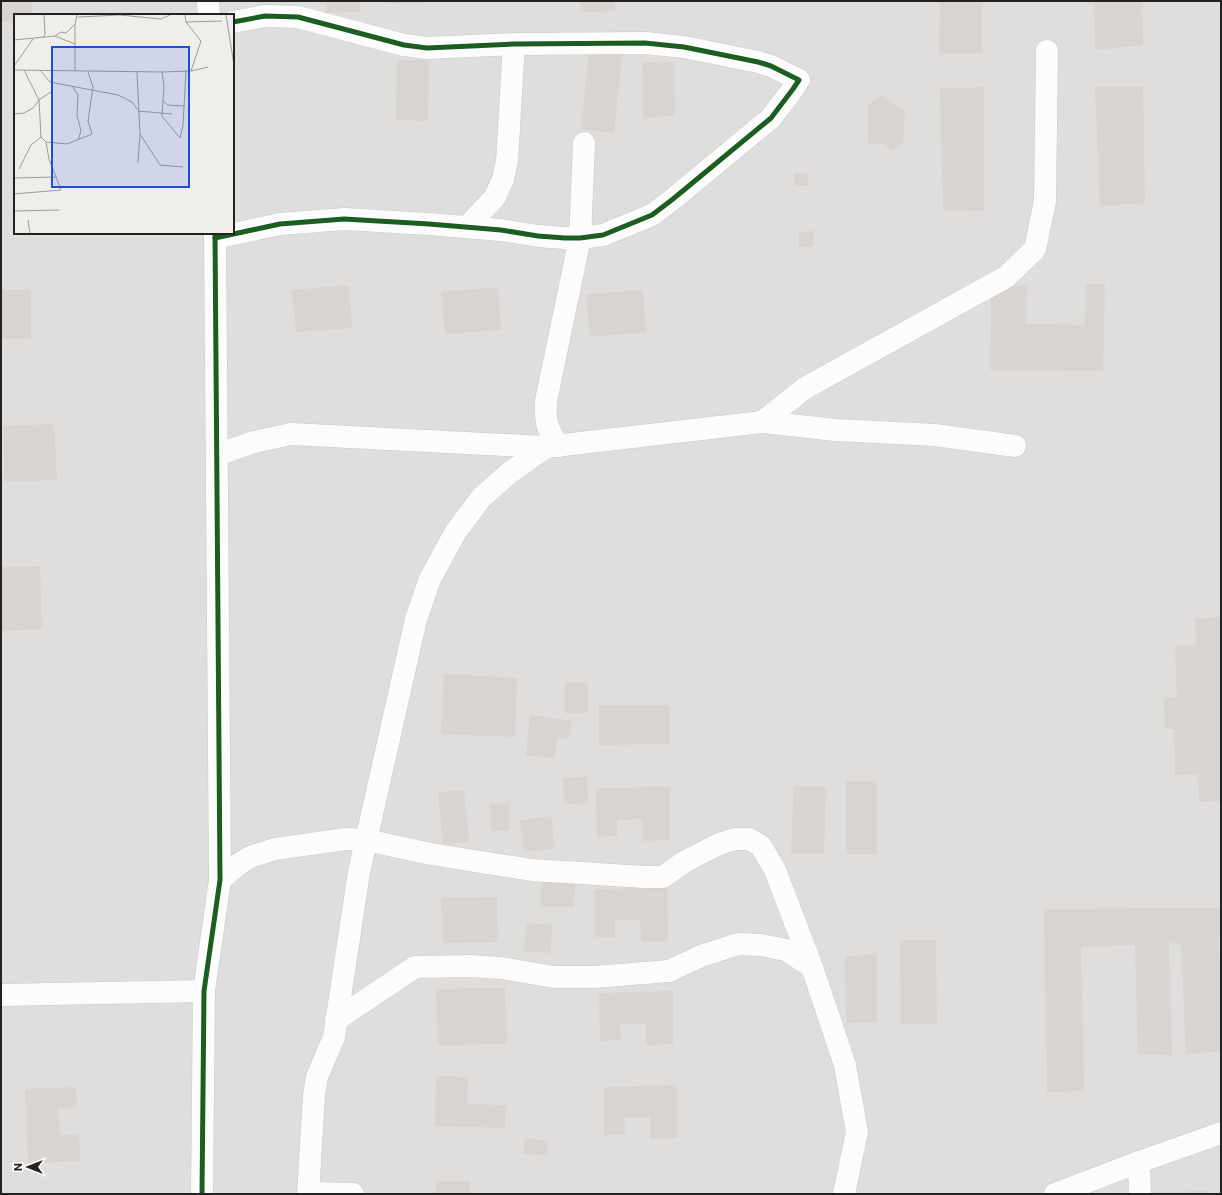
<svg xmlns="http://www.w3.org/2000/svg" width="1222" height="1195" viewBox="0 0 1222 1195" font-family="Commissioner,sans-serif">
<rect width="100%" height="100%" fill="#f0eeeb"/>
<path fill="#dfdedc" fill-rule="evenodd" d="M1,1h1220v1193h-1220zM15,15h218v218h-218z"/>
<g fill="#d7d4d2">
<path d="M1,1h31l1,14h-18v6h-14z"/>
<path d="M326,1h33l1,11 -34,1z"/>
<path d="M391,1h33v2l-33,1z"/>
<path d="M580,1h34l1,10 -34,1z"/>
<path d="M940,1h42v52h-43z"/>
<path d="M1094,1h48l1,44 -48,5z"/>
<path d="M589,52l33,3 -8,78 -33,-4z"/>
<path d="M397,60h32l-1,61 -32,-1z"/>
<path d="M642,62h32l1,54 -32,1z"/>
<path d="M984,87v124l-41,-1 -3,-121z"/>
<path d="M1095,87h48l2,116 -45,3z"/>
<path d="M881,95l20,13 4,4 -2,30 -12,9 -6,-7 -17,-1v-37z"/>
<path d="M794,173h13l1,13h-14z"/>
<path d="M814,231v15l-15,1v-15z"/>
<path d="M1086,284h19l-2,87 -113,-1 1,-85 36,1 -1,38 59,1z"/>
<path d="M349,285l3,43 -56,4 -4,-42z"/>
<path d="M498,287l3,43 -56,4 -4,-42z"/>
<rect x="1" y="290" width="30" height="49"/>
<path d="M643,290l3,42 -56,5 -4,-43z"/>
<path d="M54,424l3,56 -52,2 -2,-56z"/>
<path d="M40,566l2,63 -41,2v-64z"/>
<path d="M1221,617v184l-22,1 -1,-28 -23,1 -1,-46h-9l-1,-31 13,-1 -2,-51 21,-1 -1,-26z"/>
<path d="M444,674l73,4 -2,59 -74,-3z"/>
<rect x="565" y="683" width="23" height="30"/>
<path d="M599,705h71v39l-71,1z"/>
<path d="M530,715l42,6 -3,18 -12,-2 -2,21 -29,-3z"/>
<path d="M587,777l1,26 -24,1 -1,-26z"/>
<rect x="846" y="781" width="31" height="73"/>
<path d="M794,786l32,1 -2,67 -33,-1z"/>
<path d="M670,787v53l-27,1 -1,-22 -25,1v16l-20,1 -1,-49z"/>
<path d="M464,790l5,52 -26,2 -5,-52z"/>
<path d="M509,803l1,27 -19,1 -1,-27z"/>
<path d="M551,816l4,33 -31,3 -4,-32z"/>
<path d="M541,879l34,1 -1,27h-33z"/>
<path d="M667,888l1,53 -27,1 -1,-22h-25v17h-20l-1,-48z"/>
<path d="M497,897l1,45 -55,1 -2,-45z"/>
<path d="M1221,908v31h-3l3,50v62l-35,3 -5,-110 -12,-1 3,112 -34,-1 -3,-109 -54,2 3,144 -37,1 -3,-183z"/>
<path d="M527,923l26,2 -3,28 -26,-2z"/>
<path d="M900,940h36l1,84h-36z"/>
<path d="M877,955v67l-31,1 -1,-67z"/>
<path d="M505,988l2,56 -69,1 -2,-56z"/>
<path d="M673,991v53l-27,1v-21h-26l1,16 -21,1 -1,-48z"/>
<path d="M436,1076l32,1 -1,27 39,1 -1,23 -70,-2z"/>
<path d="M677,1085l1,53 -28,1v-22h-26l1,17 -21,1v-48z"/>
<path d="M76,1087l1,21 -19,1 2,26 19,-1 1,27 -52,2 -3,-74z"/>
<path d="M524,1139l24,1 -1,15 -23,-1z"/>
<rect x="436" y="1181" width="34" height="13"/>
<path d="M1208,1191v3h-53v-2z"/>
</g>
<g fill="none" stroke-linecap="round" stroke-linejoin="round">
<g stroke="#c9c8c7" stroke-width="23">
<g id="minor">
<path d="M208,1l1,14"/>
<path d="M467,227l28,-30 8,-18 4,-18 7,-117"/>
<path d="M215,238l65,-14 64,-5 85,5 72,6 37,6 27,2h15l23,-3 49,-20 21,-16 98,-81 22,-29 6,-9 -28,-14 -13,-4 -74,-15 -39,-4 -131,1 -87,4 -23,-3 -106,-28 -33,-1 -32,6"/>
<path d="M762,422l43,-34 201,-111 29,-28 10,-48 2,-150"/>
<path d="M558,446c-11,-18 -13,-23 -12,-45l34,-163 4,-95"/>
<path d="M217,455l37,-13 37,-8 255,13 216,-25 74,8 99,5 80,11"/>
<path d="M220,880l19,-16 11,-7 25,-8 71,-10 20,1 65,14 101,16 113,7h18l21,-15 35,-18 16,-5h14l12,7 14,24 37,97 33,98 12,67 -13,62"/>
<path d="M1,995l203,-4"/>
<path d="M336,1020l79,-53 56,-1 30,2 53,9h40l75,-6 32,-15 37,-12 23,1 25,5 26,17"/>
<path d="M1139,1162l1,32"/>
<path d="M309,1193l44,1"/>
<path d="M202,1194l2,-203 16,-111 -5,-647"/>
<path d="M308,1194l6,-99 3,-18 17,-40 25,-165 57,-253 14,-40 25,-46 26,-35 27,-24 38,-27"/>
<path d="M1055,1194l84,-32 82,-29"/>
</g>
</g>
<use href="#minor" stroke="#fdfcfc" stroke-width="22"/>
<g stroke="#fff" stroke-width="8">
<g id="cycleway">
<path d="M215,238l65,-14 64,-5 85,5 72,6 37,6 27,2h15l23,-3 49,-20 21,-16 98,-81 22,-29 6,-9 -28,-14 -13,-4 -74,-15 -39,-4 -131,1 -87,4 -23,-3 -106,-28 -33,-1 -32,6"/>
<path d="M202,1194l2,-203 16,-111 -5,-647"/>
</g>
</g>
<use href="#cycleway" stroke="#1b5e20" stroke-width="5"/>
</g>
<g transform="translate(14 14)">
<rect width="220" height="220" fill="#f0eeeb"/>
<path fill="none" stroke="#9e9c9b" stroke-width="1" d="M171,1l1,7 15,19 -10,30M212,1l8,50M64,3l42,-2 41,4 9,-4M172,8l36,-1M61,10v46M41,22l6,-4 5,1 9,-9 2,-9M29,24l2,-4 -1,-19M0,26l41,-4 20,8M0,52l19,-27M0,56l148,2 29,-1 17,-4M26,56l10,12 68,13 14,7 6,8M123,58l3,62 -2,29M148,58l2,14 -2,30 18,22 3,-13 3,-54M58,72l6,9 -1,20 4,16 -3,9M149,87l5,4 16,1M124,97l34,3M0,100l10,-1 9,-5 6,-8 13,-9v-9M126,120l20,31 23,2M32,128l21,2 25,-10 -4,-13 5,-34 -5,-15M5,155l12,-24 10,-8M0,164l42,-1M0,180l47,-4 -12,-31 -3,-17 -5,-5 -2,-37 -15,-30M0,197l45,-1M14,206l2,13"/>
<path fill="#1d4ed8" fill-opacity="0.15" stroke="#1d4ed8" stroke-width="2" d="M38,33h137v140h-137z"/>
<rect width="220" height="220" fill="none" stroke="#222" stroke-width="2"/>
</g>
<rect width="1222" height="1195" fill="none" stroke="#222222" stroke-width="4"/>
<g transform="translate(28 1167) rotate(270)" stroke="#ffffff" stroke-width="3" paint-order="stroke">
<path d="M0-3L7 15L0 10L-7 15Z" fill="#222222"/>
<text y="-6" font-size="11" font-weight="bold" text-anchor="middle" fill="#222222">N</text>
</g>
</svg>
